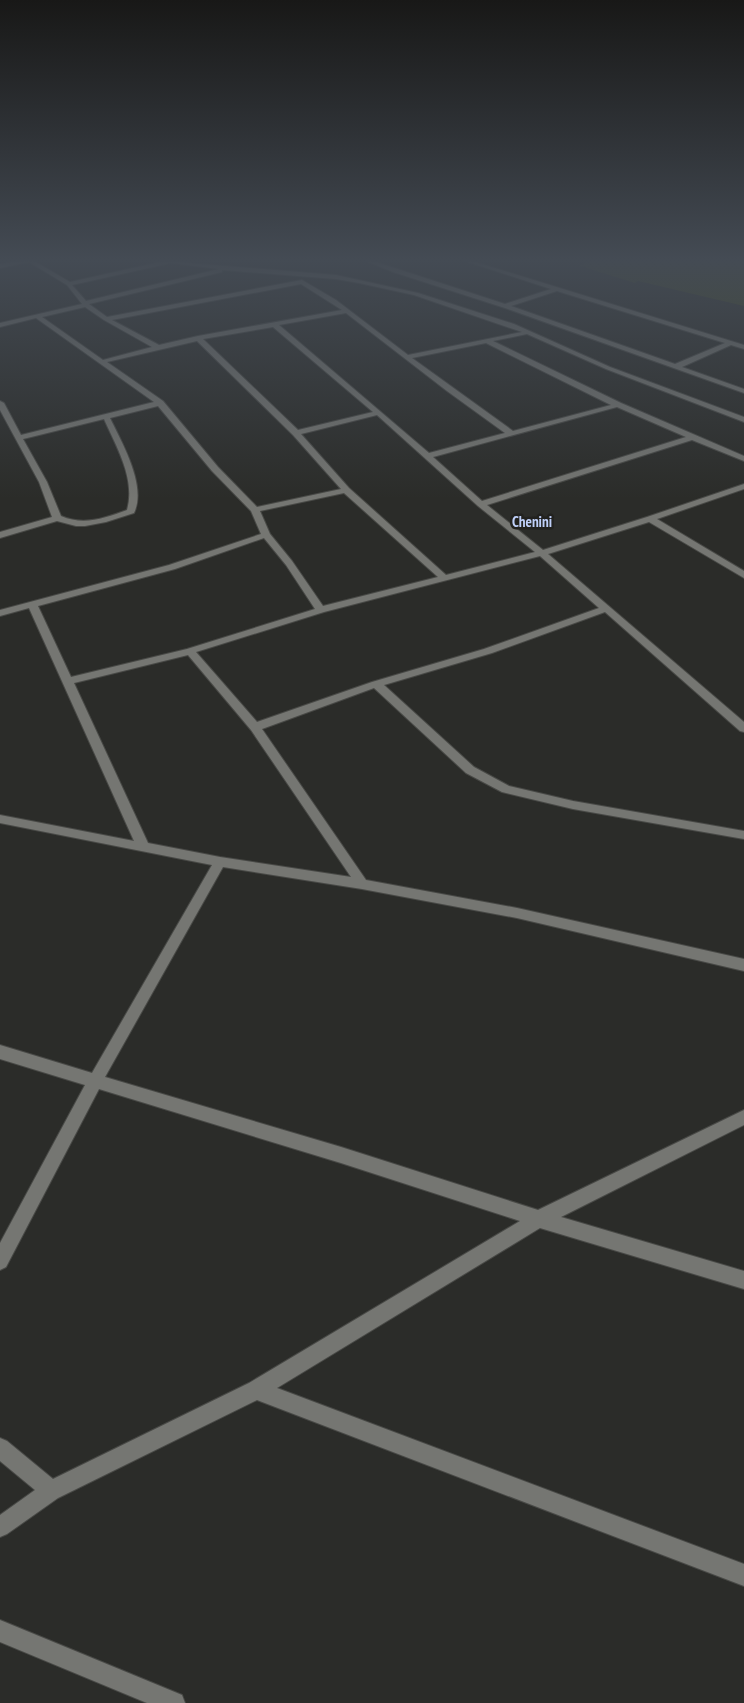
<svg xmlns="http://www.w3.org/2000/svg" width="744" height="1703" viewBox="0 0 744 1703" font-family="'PT Sans Narrow',sans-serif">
<rect width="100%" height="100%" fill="#2b2c29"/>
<path fill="#40471f" d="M576,261h168v45l-106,-25 -3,2 -55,-17 5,-3z"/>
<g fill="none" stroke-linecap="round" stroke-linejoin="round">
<g stroke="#484946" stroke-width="2">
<g id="minor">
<path d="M21,261h13l36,21 94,-21 172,14 82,18 96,31 96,43 134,50v5l-138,-53 -79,-35 -34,7 128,62 123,53v5l-52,-21 -205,65 56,45 104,-33 97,-33v5l-87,30 87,52v7l-95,-56 -101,32 196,168v10l-4,-1 -135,-119 -113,41 -108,32 90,82 35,19 64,15 171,30v8l-171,-30 -71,-17 -36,-19 -92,-85 -112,41 104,151 151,28 227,51v12l-227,-53 -155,-29 -139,-22 -118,210 236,70 197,63 206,-100v15l-183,92 183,54v18l-204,-61 -263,160 467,176v22l-487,-186 -199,98 -51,36 -7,3v-22l35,-25 -35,-29v-23l7,3 46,38 196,-96 271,-162 -179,-58 -242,-74 -93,178 -6,3v-27l85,-158 -85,-26v-14l92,28 120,-208 -212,-42v-8l134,26 -105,-233 -29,8v-6l169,-45 92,-31 -10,-23 -39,-40 -54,-65 -48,12c12,25 37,68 24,95l-28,9 -21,4h-9l-19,-5 -57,17v-6l52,-15 -13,-35 -39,-72v-9l4,2 17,32 133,-33 -118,-84 -36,9v-4l82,-19 -15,-19 -38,-23 -29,6v-4zM171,263l48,6 -133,32 -14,-16zM222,270l114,9 23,4 55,12 108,37 -114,23 -72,-55 -34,-20 -195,37 -18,-13 133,-32zM301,284l41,26 -144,26 -39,9 -47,-25zM85,307l19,13 48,27 -49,13 -61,-43zM346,313l101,78 58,42 -76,20 -150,-128zM273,327l100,85 -75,18 -95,-91zM197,341l96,94 48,54 -84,18 -39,-40 -55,-66 -56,-39zM486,343l125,62 -98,26 -101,-73zM617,407l69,30 -204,64 -49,-44zM377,415l101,91 57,46 -89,23 -97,-87 -48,-54zM104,419c12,27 32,60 23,91 -22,8 -43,16 -66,6l-14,-34 -24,-43zM344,493l94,84 -115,29 -31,-45 -22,-27 -10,-23zM264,538l22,27 29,44 -128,40 -116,28 -33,-71 137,-37zM540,556l59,52 -115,41 -112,33 -115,40 -61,-70 128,-40zM188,655l63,75 100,147 -131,-20 -72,-14 -74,-160z"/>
<path d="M366,261h7l132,43 46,-15 -86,-28h7l272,84v4l-13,-4 -49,22 62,22v4l-239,-85 -112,-36zM557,291l168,52 -50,21 -164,-58z"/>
<path d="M0,1620l182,75 3,8h-38l-147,-61z"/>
</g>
</g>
<use href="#minor" fill="#757672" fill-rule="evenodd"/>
</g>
<linearGradient id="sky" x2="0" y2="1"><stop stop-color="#181817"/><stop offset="0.52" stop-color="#444b54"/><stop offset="1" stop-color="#444b54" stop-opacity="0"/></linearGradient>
<rect width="744" height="499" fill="url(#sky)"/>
<g text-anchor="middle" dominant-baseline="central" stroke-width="5" stroke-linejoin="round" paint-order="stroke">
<g font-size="15" font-weight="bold" fill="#bfd0f9" stroke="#22221f">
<text x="532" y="521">Chenini</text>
</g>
</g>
</svg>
